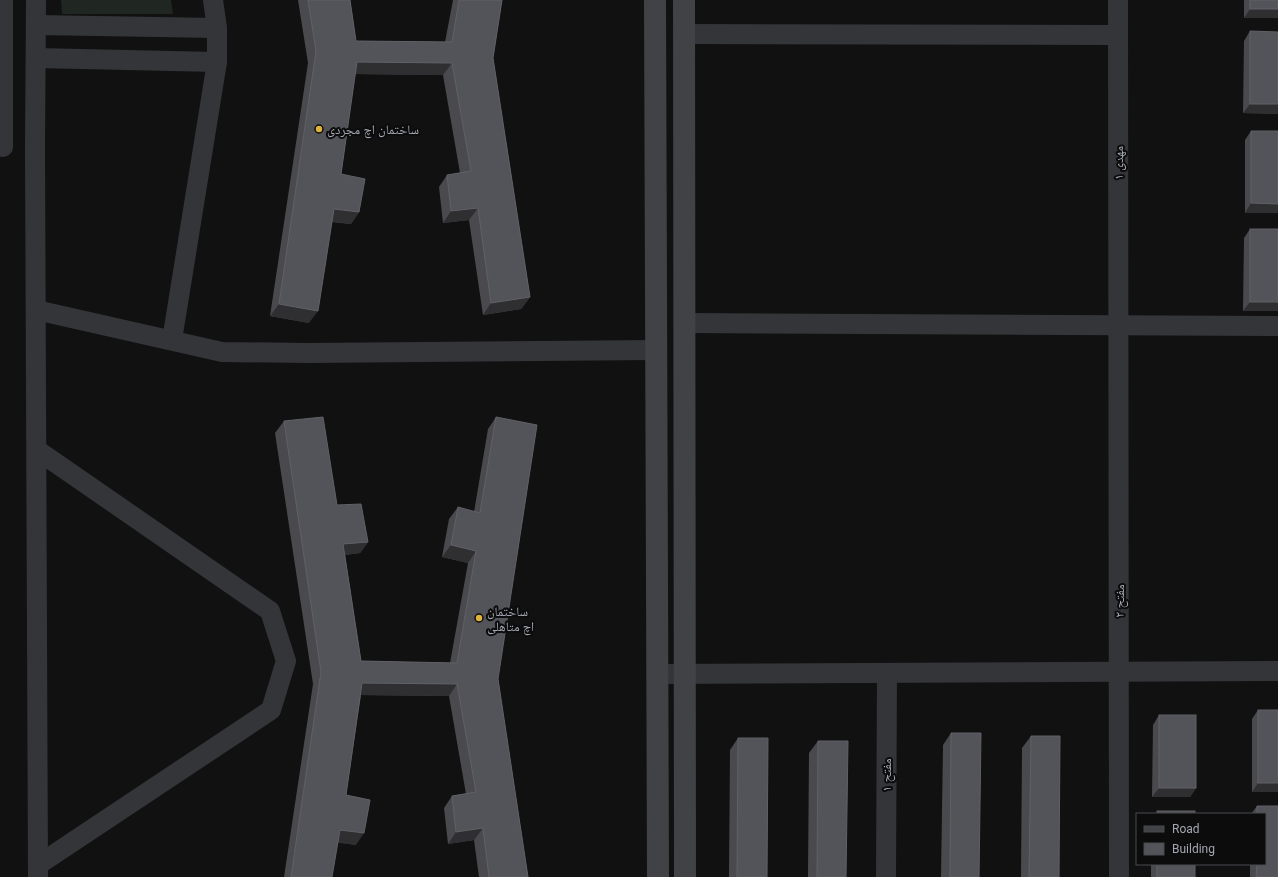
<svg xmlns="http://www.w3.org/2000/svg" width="1278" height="877" viewBox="0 0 1278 877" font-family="Roboto,'Noto Naskh Arabic',sans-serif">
<rect width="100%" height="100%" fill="#111112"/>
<path fill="#202621" d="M61,0h110l2,14h-111z"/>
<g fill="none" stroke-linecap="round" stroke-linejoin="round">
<g stroke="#343539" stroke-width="20">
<path d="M36,0l-1,148 3,729"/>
<path d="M1118,0l1,877"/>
<path d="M36,25l181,3"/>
<path d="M684,34l434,1"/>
<path d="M36,58l181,4"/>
<path d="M3,147v-147"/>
<path d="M36,310l186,42 86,1 348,-3"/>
<path d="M685,323l593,3"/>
<path d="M172,340l45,-278v-34l-4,-28"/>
<path d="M37,450l233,161 16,50 -15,49 -233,155"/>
<path d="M657,674l621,-3"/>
<path d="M886,877l1,-204"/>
</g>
<g stroke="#414246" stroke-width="22">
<path d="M655,0l3,877"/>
<path d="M684,0l1,877"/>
</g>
</g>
<g fill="#4a4a4e">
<path d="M298,0h52l6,41 89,1 8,-42h49l-9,58 37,239 -9,12 -38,6 -14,-95 -26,3 -4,-36 8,-12 13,-2 -17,-98 -88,-1 -14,100 18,38 -8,12 -19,-2 -23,101 -39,-7 38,-253z"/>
<path d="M1244,0h34l-34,18z"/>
<path d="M1250,31l28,1v82l-35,-1 1,-72z"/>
<path d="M1251,131l27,82h-33v-73z"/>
<path d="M1250,229h28v82h-35l1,-73z"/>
<path d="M496,417l2,262 30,198h-49l-5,-37 -26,4 -4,-36 8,-12 14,-2 -17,-98 -88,-1 -15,100 10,50 -19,-3 -5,35h-48l29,-193 -38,-251 9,-12 53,84 31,37 -8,11 -15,2 16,106 89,2 18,-100 -26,-6 7,-38 9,-12 16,5 14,-83z"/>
<path d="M1258,710l20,82h-26v-73z"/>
<path d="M1159,715l37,73 -6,9h-38l1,-72z"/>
<path d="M951,733l28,144h-38l2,-132z"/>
<path d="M1031,736l28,141h-38l1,-129z"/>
<path d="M738,738l29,139h-38l1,-127z"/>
<path d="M818,741l28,136h-38l1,-124z"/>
<path d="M1257,806h21v71h-28v-13h15v-50h-14z"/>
<rect x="1151" y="864" width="44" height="13"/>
</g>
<g fill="#2f2f32">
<path d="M1250,9h28v9h-34z"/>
<path d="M357,62l95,1 -9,12 -94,-1z"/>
<path d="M1250,104h28v10l-35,-1z"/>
<path d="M1251,203l27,1v9h-33z"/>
<path d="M478,208l-9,12 -26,3 8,-12z"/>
<path d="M334,209l25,3 -8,12 -25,-3z"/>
<path d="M530,297l-9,12 -38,6 8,-12z"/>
<path d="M1250,302h28v9h-35z"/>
<path d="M279,304l39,7 -9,12 -39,-7z"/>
<path d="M368,542l-8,11 -26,3 9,-12z"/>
<path d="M451,545l25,6 -8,12 -26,-6z"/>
<path d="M362,683l95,1 -8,12 -95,-1z"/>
<path d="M1258,783h20v9h-26z"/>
<path d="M1159,788h37l-6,9h-38z"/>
<path d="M483,828l-9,12 -26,4 8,-12z"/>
<path d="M340,830l24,3 -8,12 -25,-3z"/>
</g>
<g fill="#535459" stroke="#606167">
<path d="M308,0h42l6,41 96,1 7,-42h43l-9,58 37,239 -39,6 -13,-95 -27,3 -4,-36 24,-4 -19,-108 -95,-1 -16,112 24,5 -6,33 -25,-3 -16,102 -39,-7 37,-253z"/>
<rect x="1250" y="0" width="28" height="9"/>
<path d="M1250,31l28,1v72h-28z"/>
<path d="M1251,131h27v73l-27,-1z"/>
<rect x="1250" y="229" width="28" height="73"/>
<path d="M323,417l14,88 24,-1 7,38 -25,2 18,117 96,2 19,-112 -25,-6 7,-38 22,6 16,-96 41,8 -39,254 30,198h-39l-6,-49 -27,4 -4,-36 24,-4 -19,-108 -95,-1 -16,112 24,5 -6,33 -24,-3 -8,47h-41l30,-205 -37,-251z"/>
<rect x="1258" y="710" width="20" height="73"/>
<rect x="1159" y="715" width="37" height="73"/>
<path d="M951,733h30l-2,144h-29z"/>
<path d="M1031,736h29l-1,141h-30z"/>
<path d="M738,738h30l-1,139h-30z"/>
<path d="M818,741h30l-2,136h-29z"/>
<path d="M1257,806h21v71h-22l1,-13h8v-50h-8z"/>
<rect x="1157" y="811" width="38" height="3"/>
<rect x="1157" y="864" width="38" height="13"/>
</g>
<g fill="#deb23d" stroke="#0c0c0d" stroke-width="1.5">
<circle cx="319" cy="129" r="4"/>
<circle cx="479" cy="618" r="4"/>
</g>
<g text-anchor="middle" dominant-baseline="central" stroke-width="4" stroke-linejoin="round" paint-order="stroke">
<g font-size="13" fill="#a4a7b1" stroke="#0c0c0d" text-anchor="start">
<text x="327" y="129">ساختمان اچ مجردی</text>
<text x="487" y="611">ساختمان<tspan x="487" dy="15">اچ متاهلی</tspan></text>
</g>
<g font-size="13" fill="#a4a7b1" stroke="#0c0c0d">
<text transform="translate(1118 163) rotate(-90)">مهدی ۱</text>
<text transform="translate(1119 601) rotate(-90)">مفتح ۲</text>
<text transform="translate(886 775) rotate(-90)">مفتح ۱</text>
</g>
</g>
<rect x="1136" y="813" width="130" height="52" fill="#0c0c0d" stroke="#494a4f"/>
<rect x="1144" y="826" width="20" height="6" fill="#414246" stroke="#494a4f"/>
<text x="1172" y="833" font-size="12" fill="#a4a7b1">Road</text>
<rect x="1144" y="843" width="20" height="12" fill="#535459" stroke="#494a4f"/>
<text x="1172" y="853" font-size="12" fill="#a4a7b1">Building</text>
</svg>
